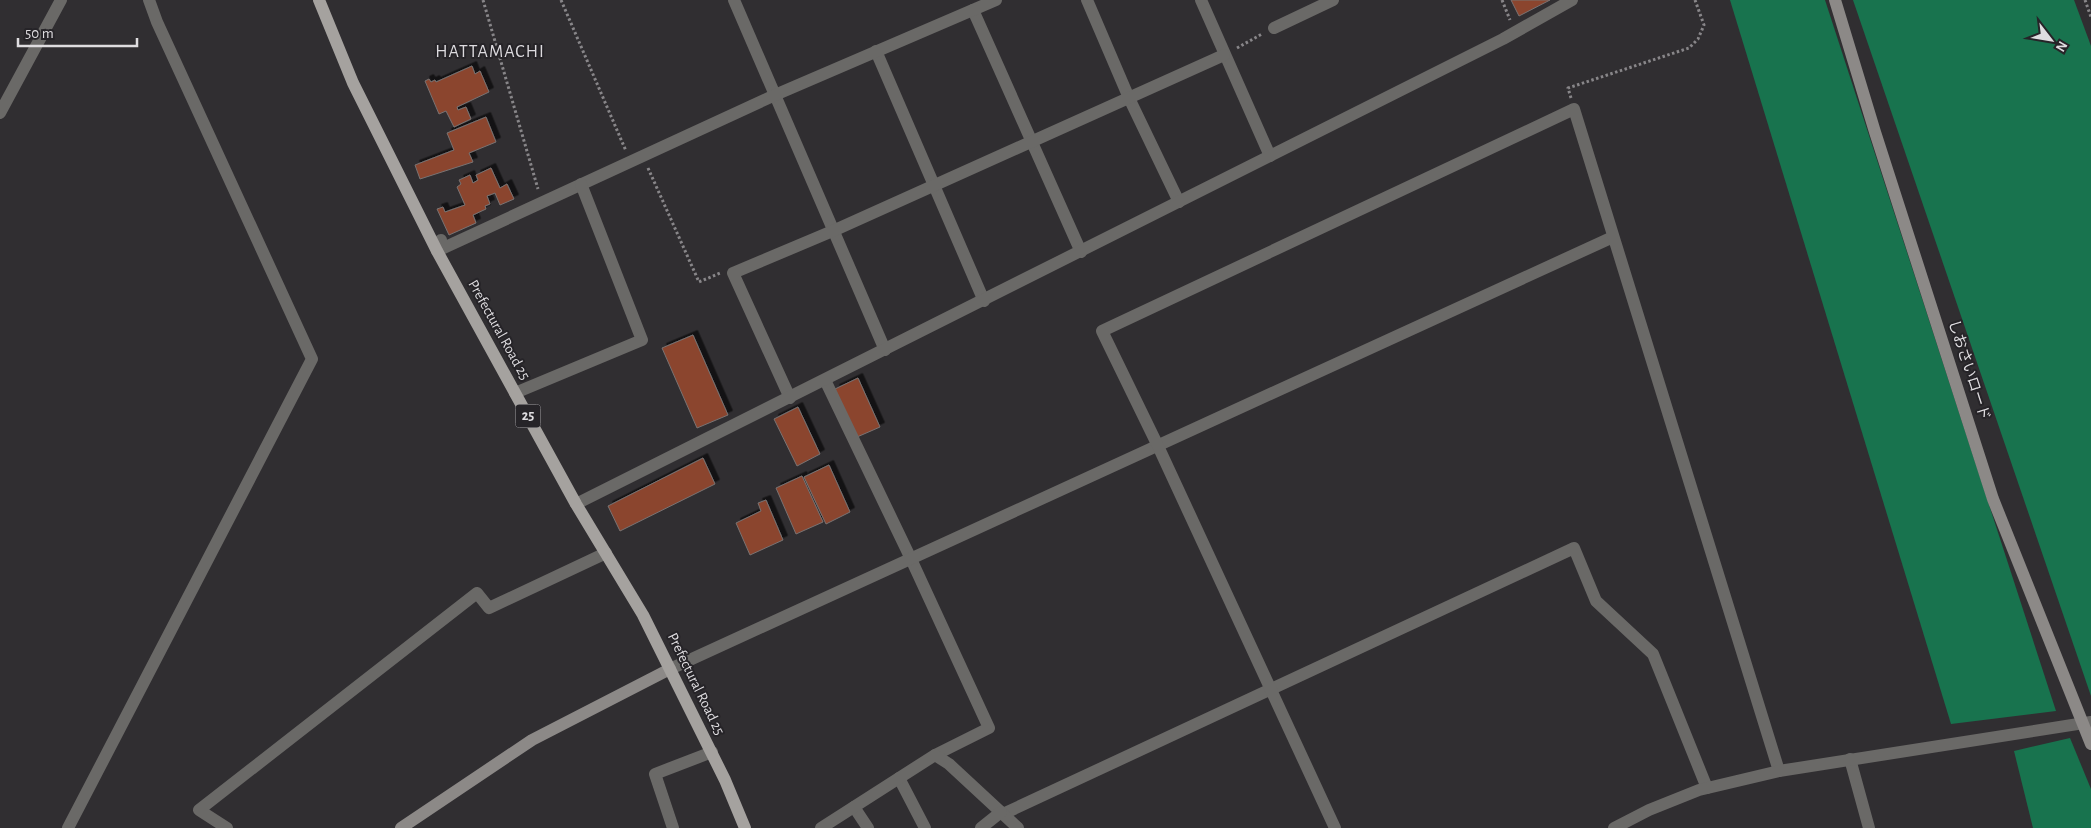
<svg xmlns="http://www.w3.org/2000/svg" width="2091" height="828" viewBox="0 0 2091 828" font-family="'Alegreya Sans','Noto Sans JP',sans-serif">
<defs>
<filter id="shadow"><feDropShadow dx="4.5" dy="-4.5" stdDeviation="0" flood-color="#0009"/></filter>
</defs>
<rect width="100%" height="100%" fill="#302e31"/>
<g fill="#18734e">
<path d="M1730,0h95l231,711 -105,13z"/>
<path d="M1853,0h221l17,46v650z"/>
<path d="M2070,738l21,51v39h-58l-19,-77z"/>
</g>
<g fill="#8b442f" stroke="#797372" filter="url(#shadow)">
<path d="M1511,0h39l-31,16z"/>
<path d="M472,66l3,8 5,-3 9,21 -32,15 1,3 8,-3 5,12 -17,8 -8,-16 -7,3 -14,-33 4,-2 2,3 4,-2 1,2z"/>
<path d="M486,117l10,25 -27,11 4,9 -53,17 -5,-14 39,-15 -7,-17z"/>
<path d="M491,168l9,20 7,-4 7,15 -14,6 -5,-12 -8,3 3,8 -5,2 1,3 -13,6 3,8 -27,12 -12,-26 6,-2 2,5 20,-7 -8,-18 4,-3 -2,-4 11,-5 3,8 5,-3 -2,-5z"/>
<path d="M693,335l35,80 -31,13 -35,-80z"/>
<path d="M858,378l22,49 -23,10 -22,-48z"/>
<path d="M798,407l22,47 -23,12 -23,-47z"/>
<path d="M703,458l12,26 -95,47 -12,-25z"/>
<path d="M829,465l21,47 -24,12 -22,-47z"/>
<path d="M802,476l21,46 -27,12 -20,-46z"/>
<path d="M766,500l17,40 -33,15 -14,-32 25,-12 -3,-8z"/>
</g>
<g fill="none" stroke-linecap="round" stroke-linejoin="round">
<g stroke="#888689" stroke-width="3" stroke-dasharray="2.5 2.5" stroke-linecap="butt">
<path d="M483,0l55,189"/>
<path d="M561,0l65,151"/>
<path d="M1502,0l8,20"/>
<path d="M2085,0l6,17"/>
<path d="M1237,48l25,-14"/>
<path d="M1571,98l-3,-10 121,-40 9,-9 6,-14 -9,-25"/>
<path d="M648,168l51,114 21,-9"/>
</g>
<g stroke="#6a6967" stroke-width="12">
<path d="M734,0l151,350"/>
<path d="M1087,0l42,98 50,104"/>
<path d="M1201,0l69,156"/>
<path d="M973,10l108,242"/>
<path d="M1274,28l59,-28"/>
<path d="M876,51l108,250"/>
<path d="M0,113l61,-113"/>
<path d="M441,240l-4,11 338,-156 221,-95"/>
<path d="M825,380l86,179 78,169 -54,27"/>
<path d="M515,393l127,-53 -61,-156"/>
<path d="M790,398l-57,-125 102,-43 389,-175"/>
<path d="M576,504l927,-465 69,-39"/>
<path d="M670,669l943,-432"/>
<path d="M1850,759l19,69"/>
<path d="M899,778l26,50"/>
<path d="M854,807l14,21"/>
<path d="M1003,814l571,-266 22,53 57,53 54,134"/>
<path d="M68,828l244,-469 -155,-337 -8,-22"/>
<path d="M227,828l-28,-18 278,-217 12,15 117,-55"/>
<path d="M673,828l-18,-54 57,-22"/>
<path d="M821,828l114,-73 14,9 69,64"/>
<path d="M981,828l20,-16"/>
<path d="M1335,828l-177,-382 -56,-115 472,-222 205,662"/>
<path d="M1614,828l35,-18 50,-20 80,-19 312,-49"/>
</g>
<g stroke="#8c8987" stroke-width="12">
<path d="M1835,0l40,132 118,367 98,245"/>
<path d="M401,828l131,-88 138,-71"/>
</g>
<path stroke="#a5a29f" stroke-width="12" d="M319,0l34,83 84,168 139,253 67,111 82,165 20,48"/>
</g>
<g text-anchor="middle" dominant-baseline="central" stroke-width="4" stroke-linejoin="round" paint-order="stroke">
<rect fill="#262428" stroke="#a8a6a9" stroke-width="1" x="515.5" y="404.5" width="25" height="23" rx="4"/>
<g font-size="14" font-weight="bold" fill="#dfdde0">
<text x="528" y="416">25</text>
</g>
<g font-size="15" fill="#dfdde0" stroke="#262428">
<text transform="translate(499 330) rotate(61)">Prefectural Road 25</text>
<text transform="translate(1969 370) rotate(72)">しおさいロード</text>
<text transform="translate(696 684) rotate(64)">Prefectural Road 25</text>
</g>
<g font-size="18" letter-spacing="1" fill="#dddbdf" stroke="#262428">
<text x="490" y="52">HATTAMACHI</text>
</g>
</g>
<g transform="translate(2051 40) rotate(121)" stroke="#262428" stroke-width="4" paint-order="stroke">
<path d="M0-4L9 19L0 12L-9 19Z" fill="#dfdde0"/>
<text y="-8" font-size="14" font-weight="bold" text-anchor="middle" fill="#dfdde0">N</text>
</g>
<path d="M18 38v8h119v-8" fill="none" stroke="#dfdde0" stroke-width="2.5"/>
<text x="25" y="38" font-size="15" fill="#dfdde0" stroke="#262428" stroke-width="4" paint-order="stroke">50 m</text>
</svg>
